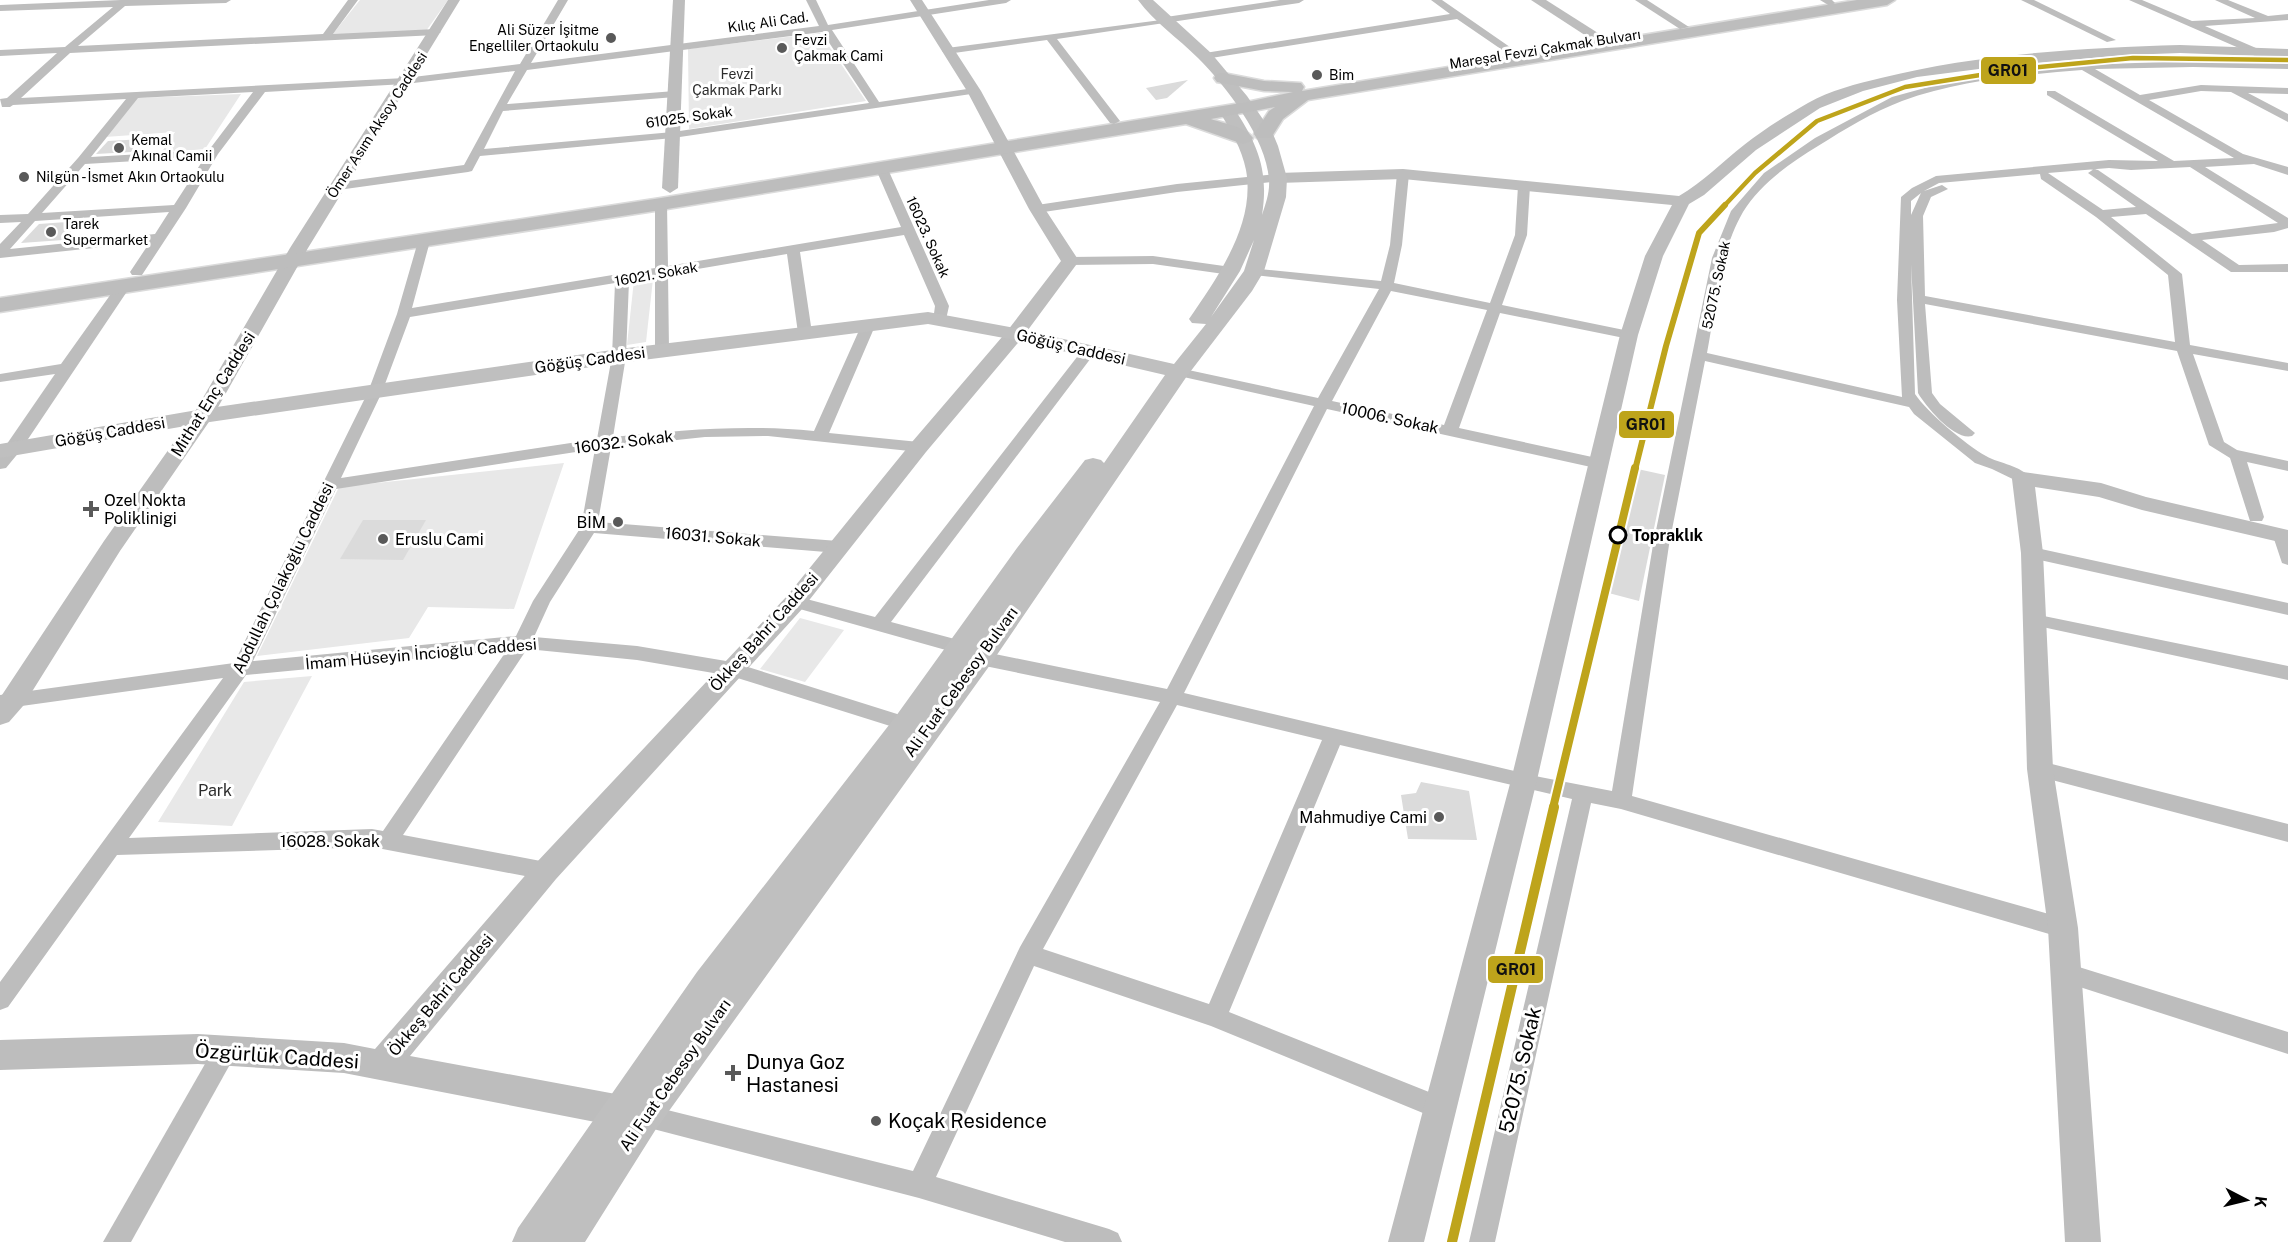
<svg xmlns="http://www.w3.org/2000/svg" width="2288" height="1242" viewBox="0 0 2288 1242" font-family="'Public Sans',sans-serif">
<rect width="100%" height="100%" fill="#fff"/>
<g fill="#e8e8e8">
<path d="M360,0h88l-22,31 -94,4z"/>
<path d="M820,33l46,68 -177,28 -1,-80z"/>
<path d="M241,94l-36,55 -44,4 14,-21 -70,5 32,-39z"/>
<path d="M653,279l-7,63 -19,3 7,-65z"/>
<path d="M564,463l-50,146 -86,-2 -19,31 -152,18 82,-169z"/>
<path d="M800,618l44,12 -39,52 -45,-13z"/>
<path d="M312,676l-80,150 -74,-4 86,-140z"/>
</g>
<g fill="#dbdbdb">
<path d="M1188,80l-21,18 -11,2 -10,-12z"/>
<path d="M144,139l-13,13 -35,2 12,-13z"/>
<path d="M80,221l-17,19 -42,3 18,-19z"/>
<path d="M1633,468l32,7 -26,126 -38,-10z"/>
<path d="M363,520h63l-23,40 -63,-1z"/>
<path d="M1421,782l48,9 8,49 -69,-1 -7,-44 15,-2z"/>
</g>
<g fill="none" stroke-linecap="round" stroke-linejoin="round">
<g stroke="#dbdbdb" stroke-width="3">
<path id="primary" d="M1857,0h38l-8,5 -579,95 -25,19 -12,19h-14l-3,-4 15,-23 6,-4 -64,12c14,5 33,7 42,19l-3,4 -7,2 -57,-20 -525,86 -661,102v-14l661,-100 586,-96 46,-10 -29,-1 -47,-9 -3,-4 3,-4 6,-1 41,8 37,2 3,4 -2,4z"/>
</g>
<g fill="#bdbdbd" fill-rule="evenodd">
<path d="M121,0h110l-5,3 -101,3 -47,40 245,-12 25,-34h10l-25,34 103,-5 5,3 -5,3 -366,18 -49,45 384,-20 115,-14 38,-64h10l-37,63 288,-37 -13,-26h10l12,25 161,-25h22l-5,3 -174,27 47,72 95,-14 4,1v4l-305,45 -193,18 -8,15 -4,1 -130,18 -4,-1v-6l130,-18 51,-94 -110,13 -140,8 -47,62 -32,54 -44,67h-10l-2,-3 20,-30 -150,16v-14l21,-22 -21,1v-8l28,-1 50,-56 48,-59 -113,6 -3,2h-8l-2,-8 7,-1 50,-45 -57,3v-6l65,-3 48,-40 -113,4v-6zM822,32l47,71 -196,29 -189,17 19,-38 172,-14 5,-3 -5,-3 -168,13 20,-34zM253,92l-44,58 -118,7 47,-59zM205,157l-31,48 -132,8 43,-49zM169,212l-14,22 -145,15 25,-28z"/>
<path d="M1280,0h24l-5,3 -242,36 63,82 -6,3 -4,-1 -63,-83 -100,14 -5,-3 5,-3 214,-28 5,-3z"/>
<path d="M1431,0h11l78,54 -9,2 -54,-37 -252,40 -5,-3 5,-3 245,-39z"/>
<path d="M1635,0h12l42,27 -9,2z"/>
<path d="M1820,0h12l3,3 -5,3z"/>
<path d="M2021,0h13l82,40 -9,2z"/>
<path d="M2129,0h13l50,21 63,-3 -40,-18h13l40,16 20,-2v6l-83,6 51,22 14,11 -5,3 -17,-10z"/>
<path d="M2193,61l95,2v6l-95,-2 -98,2 45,26 61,-10 87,3v6l-40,-1 40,21v8l-57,-30 -30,-1 -52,9 94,54 45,13v8l-34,-11 -49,3 83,51v10l-14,4 -72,8 37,25 49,-1v8h-57l-85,-58 -35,3 71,57 8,71 98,18v8l-95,-17 31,88 13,8 51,11v10l-41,-9 17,55 -2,4h-12l-20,-63 -21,-13 -32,-94 -252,-47 7,89 8,11 35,29 -3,3c-17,5 -46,-29 -54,-43l-7,-129 4,130c12,18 51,51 71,62 14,8 35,9 45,23l-8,5 -31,-15 -17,-6 -61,-49 -5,-7 -204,-46 -36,184 -37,251 431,122 8,3 3,7 -3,7 -8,3 -442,-129 -30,-6 -96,439h-26l103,-443 -232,-54 -111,267 220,88 3,8 -3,8 -9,4 -229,-94 -177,-60 -98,211 173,52 9,4 4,9h-57l-146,-44 -285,-74 -3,-8 3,-8 9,-4 270,67 107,-224 140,-245 -180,-37 -7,-2 -2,-5 2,-5 7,-2 187,38 147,-283 -135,-30 -7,-4 7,-4 139,30 61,-109 -125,-14 -5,-1 -2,-3 2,-3 132,13 9,-36 7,-71 6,-4 6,4 -7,71 -8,38 96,20 25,-68 3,-49 6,-4 6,4 -3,49 -25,70 127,26 7,4 -7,4 -129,-26 -41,115 147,32 2,4 -8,5 -273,-60 -143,284 356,84 72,14 41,-246 59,-287 19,-47 33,-38 51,-35 77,-41 62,-17 95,-14zM2082,70l152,88 -60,3 -119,-70h-8v4l111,66 -49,-1 -173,16 -24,12 -11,9 -4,103 5,97 -195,-44c9,-46 12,-100 36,-141 17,-28 47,-49 75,-66 27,-17 55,-34 84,-45 57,-21 120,-26 180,-31zM2190,167l88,56 -86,11 -94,-64 -4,-1 -6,4 48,34 -33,3 -55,-37 61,-5 22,2zM2040,174l1,5 55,38 72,58 7,67 -250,-46 -2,-80 8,-19 17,-8 -6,-4 -18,6 15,-8zM1921,193l-1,2 -9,20v-14zM1391,291l96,19 -43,115 -112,-24zM1177,705l145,35 -113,264 -166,-55z"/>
<path d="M881,163l6,4 62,139 -4,18 -5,1 -7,-4 2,-15 -31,-71 -104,17 12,81 -7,4 -7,-4 -11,-79 -119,20 1,76 -7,4 -7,-4v-74l-26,5 -3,75 -13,81c69,-7 131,-13 201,-6l47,-105 7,-4 7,4 -46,107 90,9 8,5 -2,3 -6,2 -151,-16 -63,1 -94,10 -13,75 240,19 6,2 3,4 -3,4 -6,2 -244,-20 -44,69 -16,35 103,9 95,16 181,57 3,5 -3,5 -7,2 -175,-55 -94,-16 -110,-11 -124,186 143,27 8,3 3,6 -3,6 -8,3 -174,-33 -255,8 -109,152 -8,3v-28l223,-304 -223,31v-14l234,-32 134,-271 29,-78 22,-76h10l1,3 -18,67 243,-40v-64l6,-4 6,4 1,62 233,-39 -26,-60zM615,283l-3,73 -15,83 -256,39 41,-86 28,-75zM595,449l-14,78 -48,74 -17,35 -263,25 83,-172zM507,650l-124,181 -11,-2 -243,9 117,-163z"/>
<path d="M1278,174l6,4 -2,3 -105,11 -140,21 -6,-4 6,-4 140,-21z"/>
<path d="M1153,256l78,11 7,4 -7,4 -78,-11 -83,1 -7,-4 7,-4z"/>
<path d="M123,283l7,4 -110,164 -14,17 -6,1v-15l55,-80 -55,8v-8l61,-10 57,-80z"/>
<path d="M1089,347l5,1 2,3 -2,3 -203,268 75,20 3,5 -3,5 -6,2 -171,-48 -3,-4 3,-4 6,-2 80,21 209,-269z"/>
<path d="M2281,530l7,4v31l-6,-2 -9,-27 2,-4z"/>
<path d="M2032,547l256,56v12l-262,-58 -3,-4 3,-4z"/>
<path d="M2034,614l254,52v14l-260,-56 -3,-4 3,-4z"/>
<path d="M2040,761l248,63v18l-255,-67 -3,-6 3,-6z"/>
<path d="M2066,963l222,69v22l-230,-74 -3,-7 3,-7z"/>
<path d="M225,1040l8,3 4,8 -4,8 -102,183h-28l114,-199z"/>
</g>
<g fill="#bdbdbd" fill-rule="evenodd">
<path d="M448,0h12l-152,248 -95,168 -93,135 -97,155 -14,16 -9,3v-27l104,-157 89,-126 97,-167z"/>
<path d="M673,0h12l-7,188 -8,5 -8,-5z"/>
<path d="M910,0h12l59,91 64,118 34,52 -57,77 -96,114 -123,156 -247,271 -146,177 211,39 12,5 4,11 -4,11 -12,5 -277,-54 -146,-9 -198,6v-30l198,-6 146,9 31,6 161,-186 251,-267 125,-154 96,-112 53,-69 -32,-52 -62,-118z"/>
<path d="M1531,0h15l63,40 -2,3h-10z"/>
<path d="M2180,45l108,4v8l-108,-4 -54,2 -124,11 -85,11 -54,14 -43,17 -64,42 -52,45 -15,9 -26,52 -25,79 -101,445 -113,462h-36l123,-462 109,-445 25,-79 27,-51 -269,-26 -125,4 -8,-5 8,-5 125,-4 276,27c24,-14 43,-34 65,-51 19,-15 43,-30 64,-42 22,-13 49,-19 73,-25 95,-24 201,-30 299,-33z"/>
<path d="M2023,472l78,11 45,14 142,33v14l-146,-34 -43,-13 -64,-10 8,66 10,216 25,159 23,314h-36l-17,-314 -21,-159 -6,-216 -9,-74 3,-5z"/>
</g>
<path fill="#bfbfbf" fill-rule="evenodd" d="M1138,0h15l58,53 36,43 26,38 5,12 9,32 -1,19 -22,74 -12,20 -65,85 -197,289 -334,464 -71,113h-73l6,-14 179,-256 199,-256 121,-168 68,-88 8,-2 8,2 3,3 61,-88 -150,-35 -87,-16 -309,39 -416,60 -203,35v-14l203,-35 416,-60 309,-37 87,16 159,36 32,-40 -14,-1 -3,-4c28,-41 67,-95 57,-149 -4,-21 -16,-41 -27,-59l2,-4h12c25,37 36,64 29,108 4,-12 8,-23 7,-36 -3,-41 -43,-93 -71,-121 -20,-20 -44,-36 -60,-58zM1254,240l-10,31 -33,46 29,-46z"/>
<use href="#primary" fill="#bdbdbd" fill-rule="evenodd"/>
<g stroke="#fff" stroke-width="8">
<path id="rail-1-far3" d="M1724,206l31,-33 62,-52 88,-34 113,-18 115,-11 155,2"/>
</g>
<g stroke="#fff" stroke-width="10">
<path id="rail-1-far2" d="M1635,470l31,-124 33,-113 26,-28"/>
</g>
<g stroke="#fff" stroke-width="12">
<path id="rail-1-far1" d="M1553,808l82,-340"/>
</g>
<g stroke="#fff" stroke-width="14">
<path id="rail-1" d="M1452,1242l102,-435"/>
</g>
<use href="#rail-1-far3" stroke="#bea41b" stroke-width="4.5"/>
<use href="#rail-1-far2" stroke="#bea41b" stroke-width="6"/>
<use href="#rail-1-far1" stroke="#bea41b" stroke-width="8"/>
<use href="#rail-1" stroke="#bea41b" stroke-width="10"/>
</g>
<g fill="#595959" stroke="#fff" stroke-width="2">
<circle cx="611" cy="38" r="6"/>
<circle cx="782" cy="48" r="6"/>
<circle cx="1317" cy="75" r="6"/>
<circle cx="119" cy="148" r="6"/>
<circle cx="24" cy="177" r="6"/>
<circle cx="51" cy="232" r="6"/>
<path d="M88 500h6v6h6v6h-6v6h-6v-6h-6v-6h6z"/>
<circle cx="618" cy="522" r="6"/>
<circle cx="383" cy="539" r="6"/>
<circle cx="1439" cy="817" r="6"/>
<path d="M730 1064h6v6h6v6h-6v6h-6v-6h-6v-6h6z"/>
<circle cx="876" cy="1121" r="6"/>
</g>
<circle fill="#fff" stroke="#000" stroke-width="3" cx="1618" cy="535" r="8"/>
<g text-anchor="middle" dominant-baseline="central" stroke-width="6" stroke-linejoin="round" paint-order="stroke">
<g font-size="14" fill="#000" stroke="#fff">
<text transform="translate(768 22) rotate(-8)">Kılıç Ali Cad.</text>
<text transform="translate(1545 49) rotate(-9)">Mareşal Fevzi Çakmak Bulvarı</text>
<text transform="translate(689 117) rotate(-8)">61025. Sokak</text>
<text transform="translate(377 125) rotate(-57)">Ömer Asım Aksoy Caddesi</text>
<text transform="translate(928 237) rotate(66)">16023. Sokak</text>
<text transform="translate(656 274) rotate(-10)">16021. Sokak</text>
<text transform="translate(1716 285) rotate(-78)">52075. Sokak</text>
</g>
<g font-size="14" fill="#000" stroke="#fff" text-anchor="start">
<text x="599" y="30" text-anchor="end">Ali Süzer İşitme<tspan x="599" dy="16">Engelliler Ortaokulu</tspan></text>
<text x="794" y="40">Fevzi<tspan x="794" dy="16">Çakmak Cami</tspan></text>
<text x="1329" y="75">Bim</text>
<text x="131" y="140">Kemal<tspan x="131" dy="16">Akınal Camii</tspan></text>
<text x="36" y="177">Nilgün - İsmet Akın Ortaokulu</text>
<text x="63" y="224">Tarek<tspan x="63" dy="16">Supermarket</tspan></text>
</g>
<g font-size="14" fill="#2c2c2c" stroke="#fff">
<text x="737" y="74">Fevzi<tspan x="737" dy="16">Çakmak Parkı</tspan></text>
</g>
<g font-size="16" fill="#000" stroke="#fff">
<text transform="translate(1071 347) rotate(13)">Göğüş Caddesi</text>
<text transform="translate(590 360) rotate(-8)">Göğüş Caddesi</text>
<text transform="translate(213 394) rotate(-58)">Mithat Enç Caddesi</text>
<text transform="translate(1390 418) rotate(12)">10006. Sokak</text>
<text transform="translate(110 432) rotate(-10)">Göğüş Caddesi</text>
<text transform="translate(624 442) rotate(-7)">16032. Sokak</text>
<text transform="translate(713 537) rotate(5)">16031. Sokak</text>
<text transform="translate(283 578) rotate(-64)">Abdullah Çolakoğlu Caddesi</text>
<text transform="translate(764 632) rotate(-48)">Ökkeş Bahri Caddesi</text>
<text transform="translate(421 654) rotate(-5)">İmam Hüseyin İncioğlu Caddesi</text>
<text transform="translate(961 682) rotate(-54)">Ali Fuat Cebesoy Bulvarı</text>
<text x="330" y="841">16028. Sokak</text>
<text transform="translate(441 995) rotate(-50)">Ökkeş Bahri Caddesi</text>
<text transform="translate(675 1075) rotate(-55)">Ali Fuat Cebesoy Bulvarı</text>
</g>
<g font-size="16" fill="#000" stroke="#fff" text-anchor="start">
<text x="104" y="500">Ozel Nokta<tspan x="104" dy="18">Poliklinigi</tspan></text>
<text x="606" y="522" text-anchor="end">BİM</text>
<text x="395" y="539">Eruslu Cami</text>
<text x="1427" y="817" text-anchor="end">Mahmudiye Cami</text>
</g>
<g font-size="16" font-weight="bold" fill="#000" stroke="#fff" text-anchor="start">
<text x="1632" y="535">Topraklık</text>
</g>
<g font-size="16" fill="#2c2c2c" stroke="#fff">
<text x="215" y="790">Park</text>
</g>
<g font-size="20" fill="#000" stroke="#fff">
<text transform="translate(277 1056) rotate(4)">Özgürlük Caddesi</text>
<text transform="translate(1520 1070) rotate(-77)">52075. Sokak</text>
</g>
<g font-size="20" fill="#000" stroke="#fff" text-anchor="start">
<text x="746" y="1062">Dunya Goz<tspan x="746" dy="23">Hastanesi</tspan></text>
<text x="888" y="1121">Koçak Residence</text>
</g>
</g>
<g stroke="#fff" stroke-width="2">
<rect x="1980" y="56" width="57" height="29" rx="6" fill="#bea41b"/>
<rect x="1618" y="410" width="57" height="29" rx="6" fill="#bea41b"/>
<rect x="1487" y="955" width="57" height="29" rx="6" fill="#bea41b"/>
</g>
<g font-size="16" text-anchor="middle" font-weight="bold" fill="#111">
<text x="2008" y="76">GR01</text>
<text x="1646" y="430">GR01</text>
<text x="1516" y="975">GR01</text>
</g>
<g transform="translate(2246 1200) rotate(97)" stroke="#ffffff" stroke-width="4.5" paint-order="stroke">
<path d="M0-4.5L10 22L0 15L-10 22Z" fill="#000000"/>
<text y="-9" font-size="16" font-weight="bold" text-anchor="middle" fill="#000000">K</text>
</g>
</svg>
